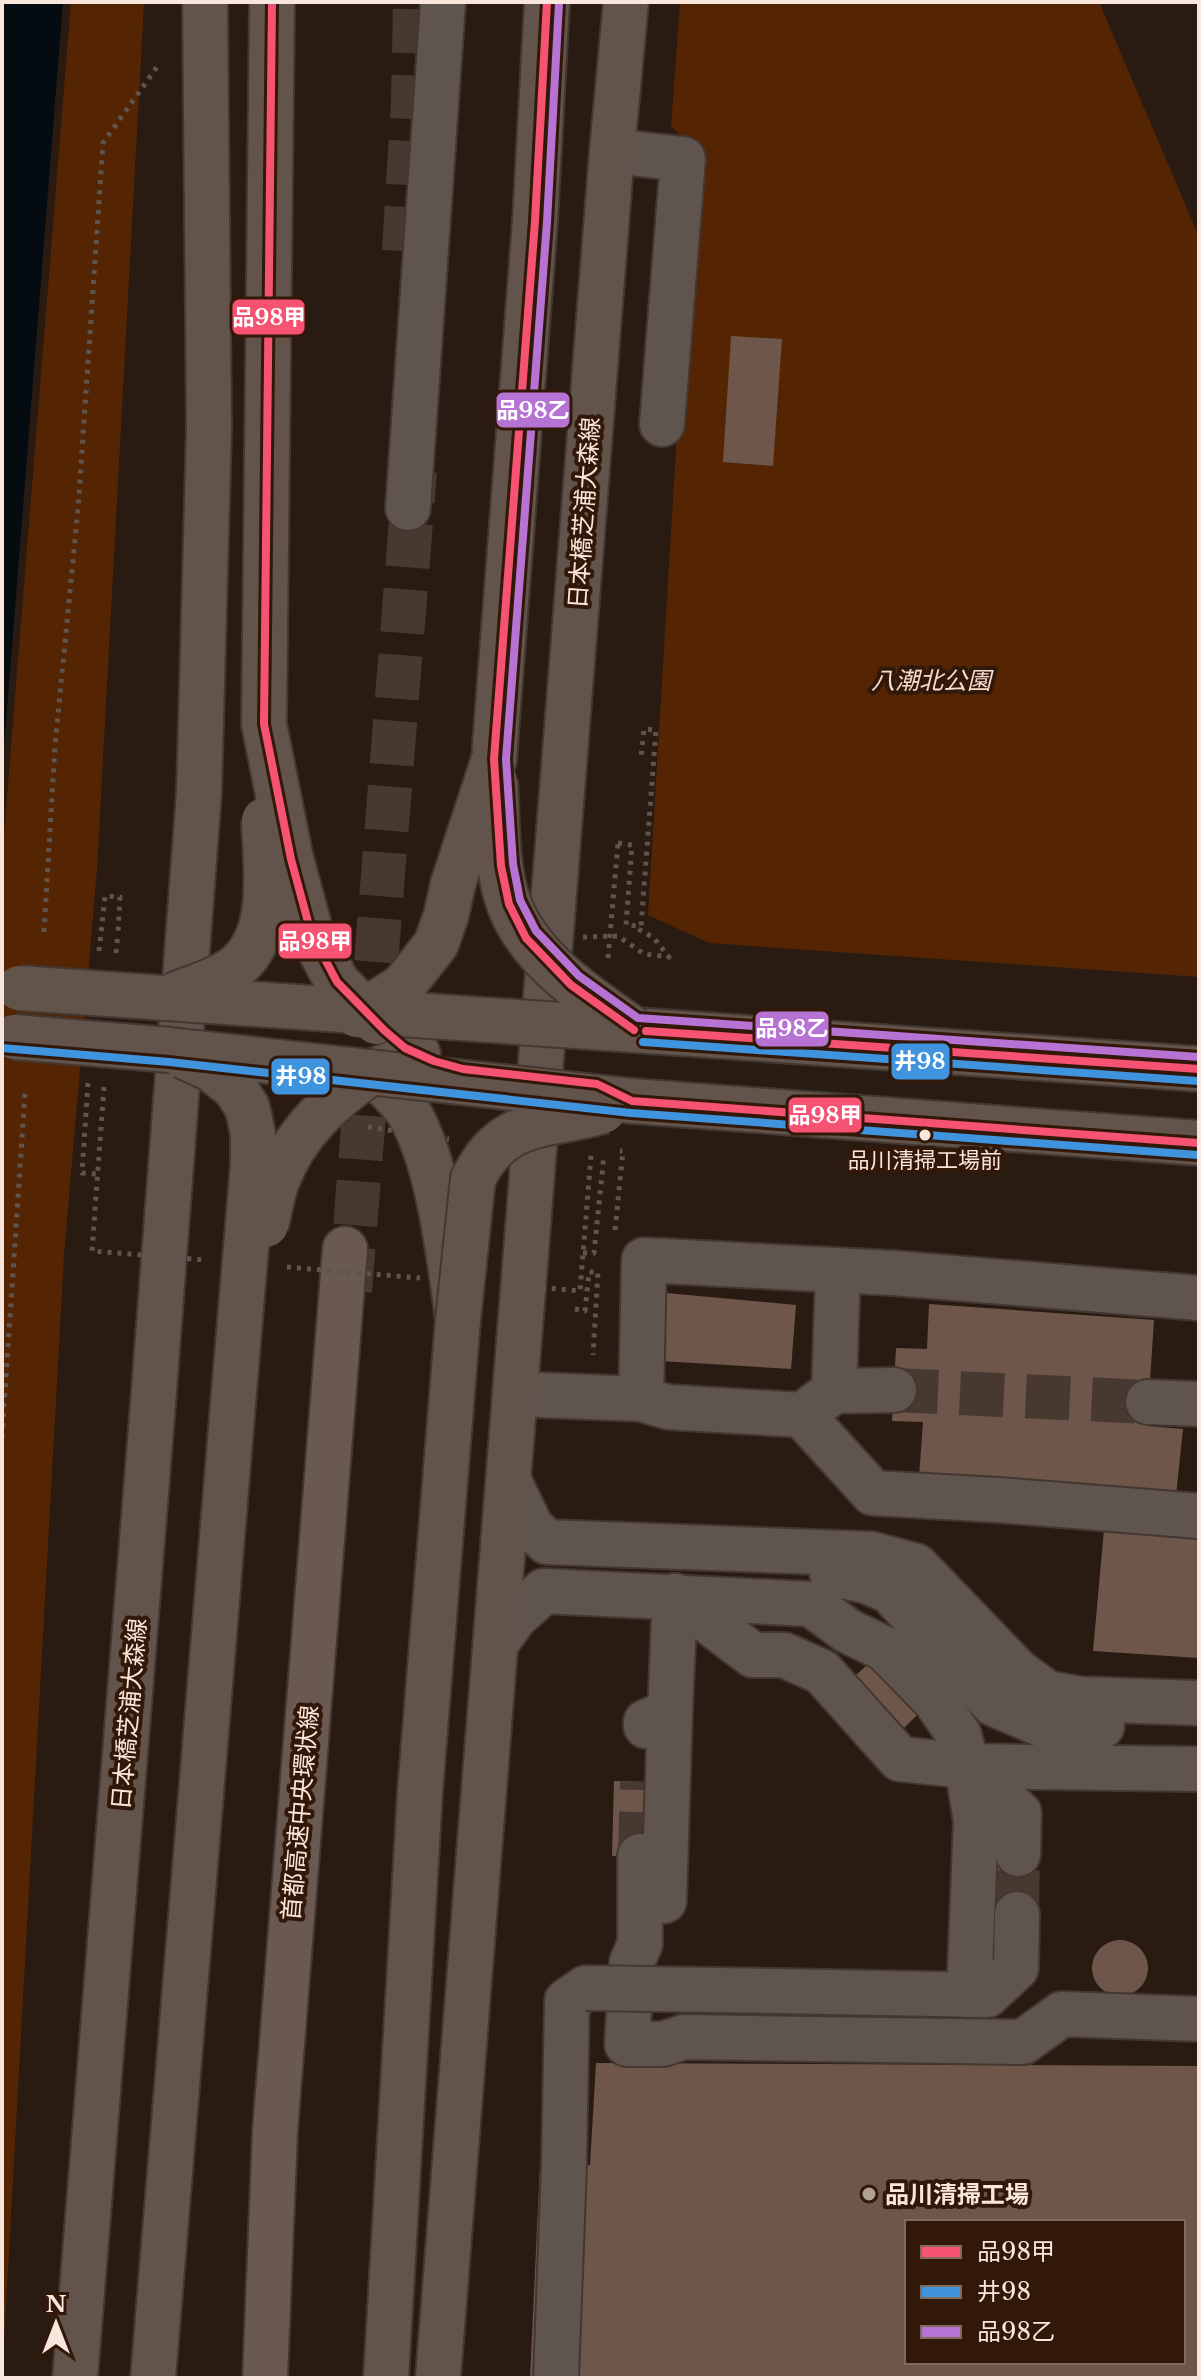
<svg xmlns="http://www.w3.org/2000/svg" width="1201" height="2380" viewBox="0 0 1201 2380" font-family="'Libre Baskerville','Noto Sans JP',serif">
<rect width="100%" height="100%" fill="#291b12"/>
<g fill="#552503">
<path d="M71,2h73l-47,867 -33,386 -62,1123v-1519z"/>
<path d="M680,2h419l100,235v740l-490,-34 -61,-28 46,-765 -23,-24z"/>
</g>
<path fill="#040c11" d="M2,2h61l-61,771z"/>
<g fill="#6e574a" fill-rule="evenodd">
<path d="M731,336l51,3 -9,127 -50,-4z"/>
<path d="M666,1293l130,12 -5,64 -130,-8z"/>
<path d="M929,1304l225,16 -7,106 36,3 -7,67 -257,-19 4,-55 -31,-1 4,-73 31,1z"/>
<path d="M1104,1530l95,7v121l-106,-7z"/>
<path d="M931,1607l44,51 -71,70 -48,-53z"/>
<path d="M614,1781l41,1 -2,75 -41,-1z"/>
<path d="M994,1852l40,2 1,59h-42z"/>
<circle cx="1120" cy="1968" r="28"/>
<path d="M596,2063l603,3v312h-669l10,-213h50zM907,2222h276v140h-276z"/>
</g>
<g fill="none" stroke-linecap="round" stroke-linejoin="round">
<g stroke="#483930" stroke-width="44" stroke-dasharray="44 22" stroke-linecap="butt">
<path d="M894,1390l254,12"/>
<path d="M640,1856l2,-74"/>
<path d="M1017,1914l1,-60"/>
</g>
<g stroke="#483930" stroke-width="44" stroke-dasharray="44 22" stroke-linecap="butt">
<path d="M404,251l9,-149 2,-100"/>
<path d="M350,1291l65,-820"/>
</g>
<g stroke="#433731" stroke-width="48">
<g id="minor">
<path d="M612,151l71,8 -21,265"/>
<path d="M408,508l35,-506"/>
<path d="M834,1391l60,-1"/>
<path d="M515,1394l126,5 27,8 134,8 32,-24 4,-120"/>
<path d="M641,1399l3,-139 249,13 306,25"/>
<path d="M1148,1402l51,2"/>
<path d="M802,1415l71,78 125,7 201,16"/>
<path d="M509,1481l22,46 16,15 324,12 45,12 101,105 30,22 33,6 119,4"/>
<path d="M832,1574l34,7 24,10 104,113 47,20 61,2"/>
<path d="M675,1596l78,59h31l38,17 78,87 67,7 9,55 -7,174"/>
<path d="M497,1642l18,-25 29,-26 267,13 37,27 37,18 50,51 24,35 8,31 232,3"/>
<path d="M646,1726v-4l24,-10 5,-116"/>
<path d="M958,1759l61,54 -1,41"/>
<path d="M640,1856v88l-8,18 -5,82h36l21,-7 339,5 39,-28 137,5"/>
<path d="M664,1901l6,-189"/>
<path d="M717,1990l270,5 29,-27 1,-54"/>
<path d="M556,2378l8,-213 3,-164 19,-13"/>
</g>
</g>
<g stroke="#433731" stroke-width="48">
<g id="major">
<path d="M264,724l8,-722"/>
<path d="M494,759l41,-538 12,-219"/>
<path d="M634,1030l565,39"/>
<path d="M632,1101l567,42"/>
<path d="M75,2378l77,-961 47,-624 10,-365 -4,-426"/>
<path d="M153,2378l88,-1071"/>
<path d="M386,2378l34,-586 38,-472c-9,-61 -18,-154 -49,-207 -9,-15 -25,-28 -38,-41l47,-18"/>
<path d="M438,2378l174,-2227 14,-149"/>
</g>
</g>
<g stroke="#433731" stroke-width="48">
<path id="highway" d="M265,2378l10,-247 70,-882"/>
</g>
<g stroke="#5f544e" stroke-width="5" stroke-dasharray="4 6" stroke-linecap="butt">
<path d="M618,843l14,2 -6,80 15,1 15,-196 -12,-1 -3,29"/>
<path d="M44,932l11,-186 23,-237 25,-366 56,-79"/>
<path d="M99,951l6,-55 15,1 -2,36"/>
<path d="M88,1083l-6,90 15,1"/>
<path d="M615,1230l8,-79h-3"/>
<path d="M583,1253h11l10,-98"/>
<path d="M575,1309l10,2 4,-39h9l-5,83"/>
<path d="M2,1437l23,-344"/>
</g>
<use href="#minor" stroke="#5f544e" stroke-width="44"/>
<use href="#major" stroke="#62534b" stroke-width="44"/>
<use href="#highway" stroke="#6a5950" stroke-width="44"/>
<g stroke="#433731" stroke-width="48" stroke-linecap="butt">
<path id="minor-bridge" d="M586,1988l131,2"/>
</g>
<g stroke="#433731" stroke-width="48" stroke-linecap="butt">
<g id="major-bridge">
<path d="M264,724l27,135 20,74 26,49 39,40"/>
<path d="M495,781c3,40 0,85 14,123 20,55 79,93 124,125"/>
<path d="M19,988l615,42"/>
<path d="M174,995c20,-8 45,-15 62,-28 41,-33 29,-101 28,-147"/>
<path d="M357,1015l46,-29 33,-42 10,-28 7,-32 41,-125"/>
<path d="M14,1037l156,13 462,51"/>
<path d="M183,1056l28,13 24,19 12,19 3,12 3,16v29l-12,143"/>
<path d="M266,1225c4,-15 6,-30 11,-44 18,-48 53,-80 94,-109"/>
<path d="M458,1320l15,-141c30,-63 75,-51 130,-68"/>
</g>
</g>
<g stroke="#5f544e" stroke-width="5" stroke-dasharray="4 6" stroke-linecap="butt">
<path d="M583,937l35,-1 26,18 25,3 -15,-19 -21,-12"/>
<path d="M116,953l2,-20"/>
<path d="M608,958l10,-115"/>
<path d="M104,1087l-12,164 113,9"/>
<path d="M368,1127l81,12"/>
<path d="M287,1267l133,11"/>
<path d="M502,1284l78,7 11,-136"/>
</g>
<use href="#minor-bridge" stroke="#5f544e" stroke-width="44"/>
<use href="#major-bridge" stroke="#62534b" stroke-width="44"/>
<g stroke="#321809" stroke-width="14">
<g id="bus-1">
<path d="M272,2l-8,722 27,135 20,74 26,49 48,49 20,17 29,13 29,8 134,15 35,17 567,42"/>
<path d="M547,2l-12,219 -41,538 7,107 8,38 17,34 45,47 63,45"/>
<path d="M646,1031l553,38"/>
</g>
</g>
<g stroke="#321809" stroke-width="14">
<g id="bus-2">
<path d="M643,1042l555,39"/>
<path d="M2,1048l167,14 462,51 567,42"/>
</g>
</g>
<g stroke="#321809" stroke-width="14">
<path id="bus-3" d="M559,3l-12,219 -41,537 7,105 7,36 16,31 43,45 59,42 561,39"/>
</g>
<use href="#bus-1" stroke="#f65372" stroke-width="8"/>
<use href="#bus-2" stroke="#4094de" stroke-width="8"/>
<use href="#bus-3" stroke="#b673d3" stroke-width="8"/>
</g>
<circle fill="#f9e6dc" stroke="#321809" stroke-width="3" cx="925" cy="1135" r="7"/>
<circle fill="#b09f95" stroke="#321809" stroke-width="3" cx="869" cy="2194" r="8"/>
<g text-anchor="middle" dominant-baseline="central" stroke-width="8" stroke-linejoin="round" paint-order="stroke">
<g font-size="22" fill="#f9e6dc" stroke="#321809">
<text x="925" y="1160">品川清掃工場前</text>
</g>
<g font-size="24" fill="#f9e6dc" stroke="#321809">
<text transform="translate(584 513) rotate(-86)">日本橋芝浦大森線</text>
<text transform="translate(129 1714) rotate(-85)">日本橋芝浦大森線</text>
<text transform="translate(300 1813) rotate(-85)">首都高速中央環状線</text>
</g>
<g font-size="24" font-style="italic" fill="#f5dcd0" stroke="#321809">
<text x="931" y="680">八潮北公園</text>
</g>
<g font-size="24" font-weight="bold" fill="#f9e6dc" stroke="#321809" text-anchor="start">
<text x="885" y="2194">品川清掃工場</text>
</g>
</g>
<g stroke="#321809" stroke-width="3">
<rect x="231" y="298" width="75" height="38" rx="8" fill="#f65372"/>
<rect x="495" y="391" width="76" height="38" rx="8" fill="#b673d3"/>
<rect x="277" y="922" width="76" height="38" rx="8" fill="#f65372"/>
<rect x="754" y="1010" width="76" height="38" rx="8" fill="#b673d3"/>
<rect x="890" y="1042" width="61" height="39" rx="8" fill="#4094de"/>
<rect x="270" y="1057" width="61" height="39" rx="8" fill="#4094de"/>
<rect x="787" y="1096" width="76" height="38" rx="8" fill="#f65372"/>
</g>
<g font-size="22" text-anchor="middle" font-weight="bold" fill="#fff">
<text x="269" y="325">品98甲</text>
<text x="533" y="418">品98乙</text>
<text x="315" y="949">品98甲</text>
<text x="792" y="1036">品98乙</text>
<text x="920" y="1069">井98</text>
<text x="301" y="1084">井98</text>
<text x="825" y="1123">品98甲</text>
</g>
<rect width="1201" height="2380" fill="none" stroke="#f9e6dc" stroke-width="8"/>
<rect x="905" y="2220" width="280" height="144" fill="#321809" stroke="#826a5d" stroke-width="2"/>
<rect x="921" y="2246" width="40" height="12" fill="#f65372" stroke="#826a5d" stroke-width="2"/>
<text x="977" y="2260" font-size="24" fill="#f9e6dc">品98甲</text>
<rect x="921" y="2286" width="40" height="12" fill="#4094de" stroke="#826a5d" stroke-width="2"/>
<text x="977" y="2300" font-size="24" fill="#f9e6dc">井98</text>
<rect x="921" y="2326" width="40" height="12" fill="#b673d3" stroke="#826a5d" stroke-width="2"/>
<text x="977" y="2340" font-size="24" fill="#f9e6dc">品98乙</text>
<g transform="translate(56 2324)" stroke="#321809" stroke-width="6" paint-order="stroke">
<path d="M0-6L14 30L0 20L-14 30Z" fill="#f9e6dc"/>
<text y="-12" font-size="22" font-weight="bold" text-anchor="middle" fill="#f9e6dc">N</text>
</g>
</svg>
